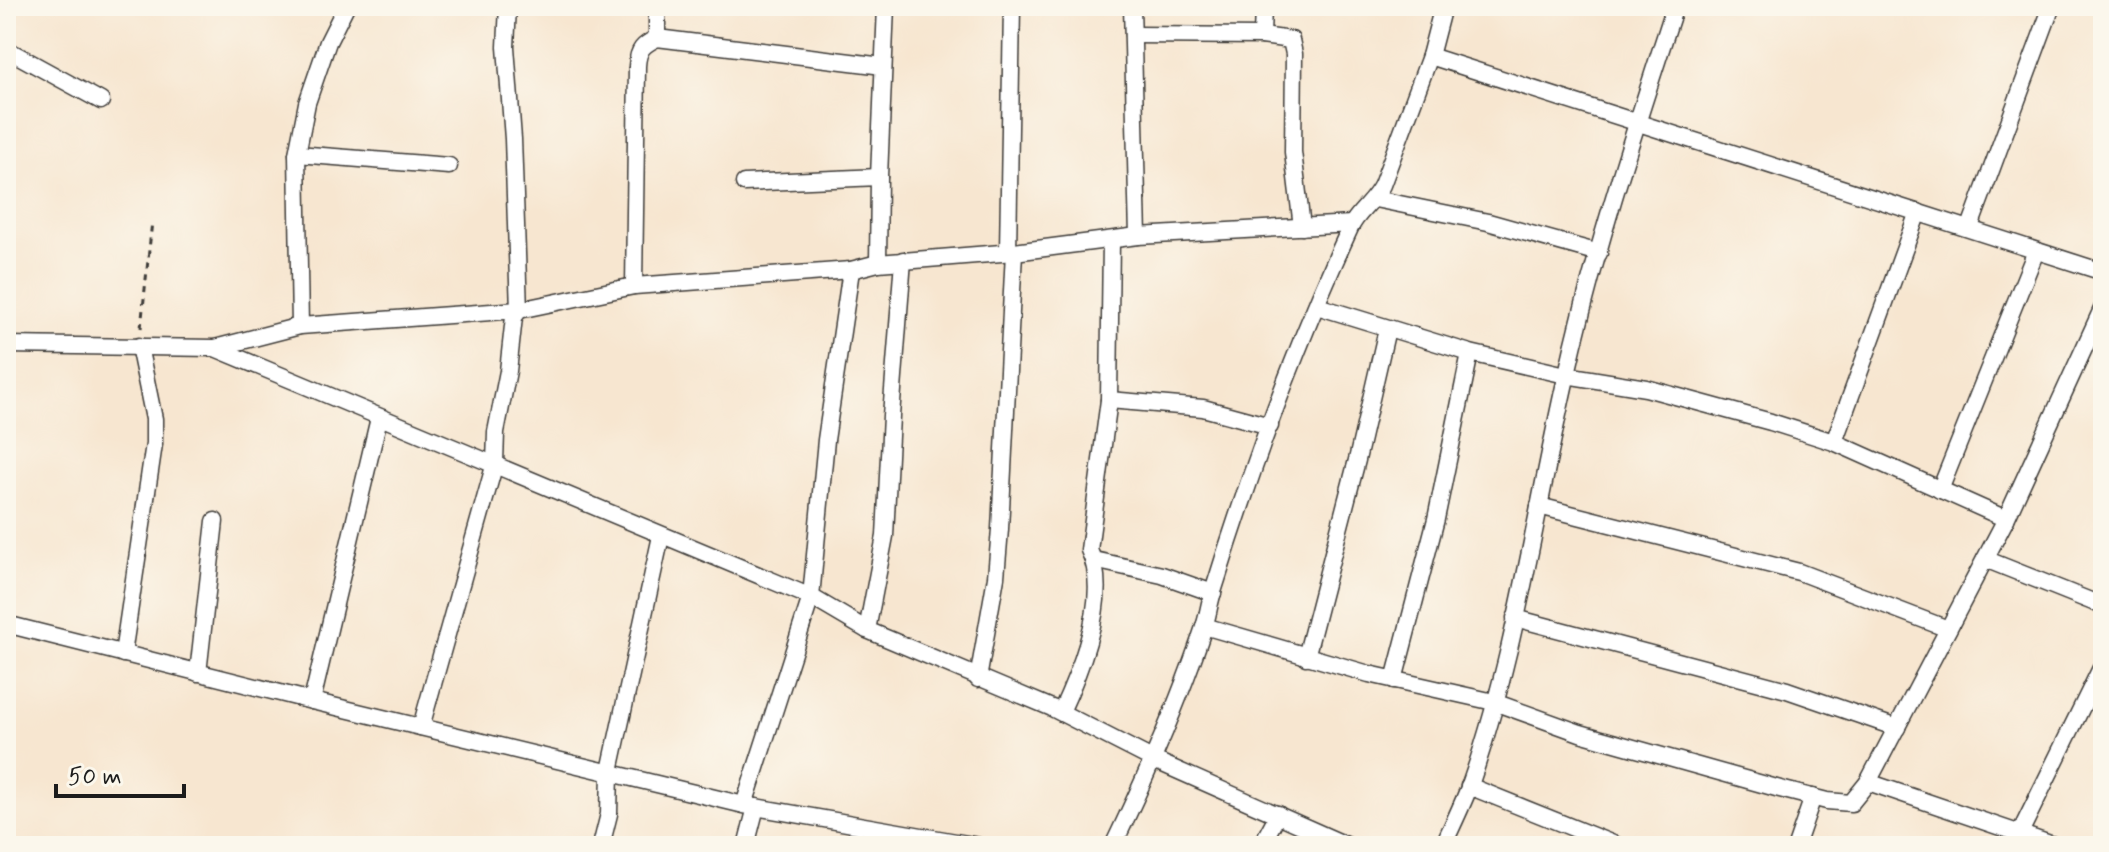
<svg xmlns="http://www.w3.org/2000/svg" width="2109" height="852" viewBox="0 0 2109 852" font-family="Mynerve,sans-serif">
<rect width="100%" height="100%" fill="#fbf7ec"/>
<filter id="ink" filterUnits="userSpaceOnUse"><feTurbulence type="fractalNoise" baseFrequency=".0125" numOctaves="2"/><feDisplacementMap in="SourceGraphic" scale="16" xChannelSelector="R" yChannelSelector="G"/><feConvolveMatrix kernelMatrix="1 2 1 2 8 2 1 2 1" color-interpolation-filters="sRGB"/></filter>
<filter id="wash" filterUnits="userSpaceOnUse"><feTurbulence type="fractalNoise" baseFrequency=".006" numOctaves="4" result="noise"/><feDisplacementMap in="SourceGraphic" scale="32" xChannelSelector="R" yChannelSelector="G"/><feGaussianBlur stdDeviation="1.8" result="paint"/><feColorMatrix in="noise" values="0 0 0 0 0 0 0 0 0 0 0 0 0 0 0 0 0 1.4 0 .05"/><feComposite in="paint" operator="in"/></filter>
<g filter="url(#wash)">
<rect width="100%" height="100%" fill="#f7e6d0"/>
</g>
<g filter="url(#ink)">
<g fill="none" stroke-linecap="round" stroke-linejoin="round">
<g stroke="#3d3a37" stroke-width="19">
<g id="street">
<path d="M657,6v32"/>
<path d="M1132,6l6,230"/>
<path d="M1133,35l129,1 29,4 3,14 -1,98 9,75"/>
<path d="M1262,36l1,-30"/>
<path d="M6,49l95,52"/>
<path d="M1430,56l673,216"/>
<path d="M297,154l152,12"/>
<path d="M744,183l135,-6"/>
<path d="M1375,199l113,23 111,31"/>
<path d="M1970,227l82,-221"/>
<path d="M1008,252l4,-246"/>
<path d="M878,263l1,-86 7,-171"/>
<path d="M634,286l3,-220c1,-17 6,-21 20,-28l226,28"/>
<path d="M1317,306l153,47 96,22 80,13 125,34 63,20 172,77"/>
<path d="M300,326l-3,-172 10,-51 21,-61 18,-36"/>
<path d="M6,345l209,3 85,-22 219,-16 115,-24 217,-16 27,-7 136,-11 124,-16 214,-12"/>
<path d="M215,348l596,249 56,33 185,78 102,52 194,86"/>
<path d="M1109,400l94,8 67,18"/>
<path d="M1834,442l84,-230"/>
<path d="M1940,490l96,-239"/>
<path d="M1539,506l260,66 149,57"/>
<path d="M1985,559l118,47"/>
<path d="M1094,560l68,15 51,18"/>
<path d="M1515,618l272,72 110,38"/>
<path d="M6,624l306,77 432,104 235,41"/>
<path d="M1204,626l165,48 125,28 86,31 200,56 47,12 24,2 17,-21 138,-263 97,-212"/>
<path d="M867,630l18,-94 6,-120 12,-156"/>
<path d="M123,654l31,-210v-25l-15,-73"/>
<path d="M1306,657l51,-197 30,-131"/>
<path d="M198,673l17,-152"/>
<path d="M978,679l18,-102 4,-48 14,-277"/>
<path d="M1394,680l42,-161 34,-166"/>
<path d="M312,701l67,-283"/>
<path d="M1061,712c20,-43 50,-117 28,-162l20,-150 2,-160"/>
<path d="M421,727l74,-264 1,-31 12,-61 6,-54 5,-7 -6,-171 -7,-92 2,-41"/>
<path d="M1868,782l188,64"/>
<path d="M1469,786l149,60"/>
<path d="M744,805l67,-208 15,-157 25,-170"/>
<path d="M2020,833l83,-169"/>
<path d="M601,846l8,-32 1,-43 51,-235"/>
<path d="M746,846l10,-39"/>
<path d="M1113,846c34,-71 66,-144 91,-219 4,-11 5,-23 9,-35 38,-123 83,-247 137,-364 7,-16 24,-26 32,-43l48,-129 13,-50"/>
<path d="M1261,846l17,-32"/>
<path d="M1443,846c9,-20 19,-40 27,-61 46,-131 65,-272 96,-407 28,-126 69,-249 109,-372"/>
<path d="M1796,846l17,-49"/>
</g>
</g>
<path stroke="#3d3a37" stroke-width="3" stroke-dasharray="6 6" stroke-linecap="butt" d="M141,328l11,-107"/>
<use href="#street" stroke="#fff" stroke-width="16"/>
</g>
</g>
<rect width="2109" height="852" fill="none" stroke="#fbf7ec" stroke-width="32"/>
<path d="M56 784v12h128v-12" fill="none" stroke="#1c1c1c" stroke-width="4"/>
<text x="68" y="784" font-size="24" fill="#1c1c1c" stroke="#fbf7ec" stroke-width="6" paint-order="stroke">50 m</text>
</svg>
